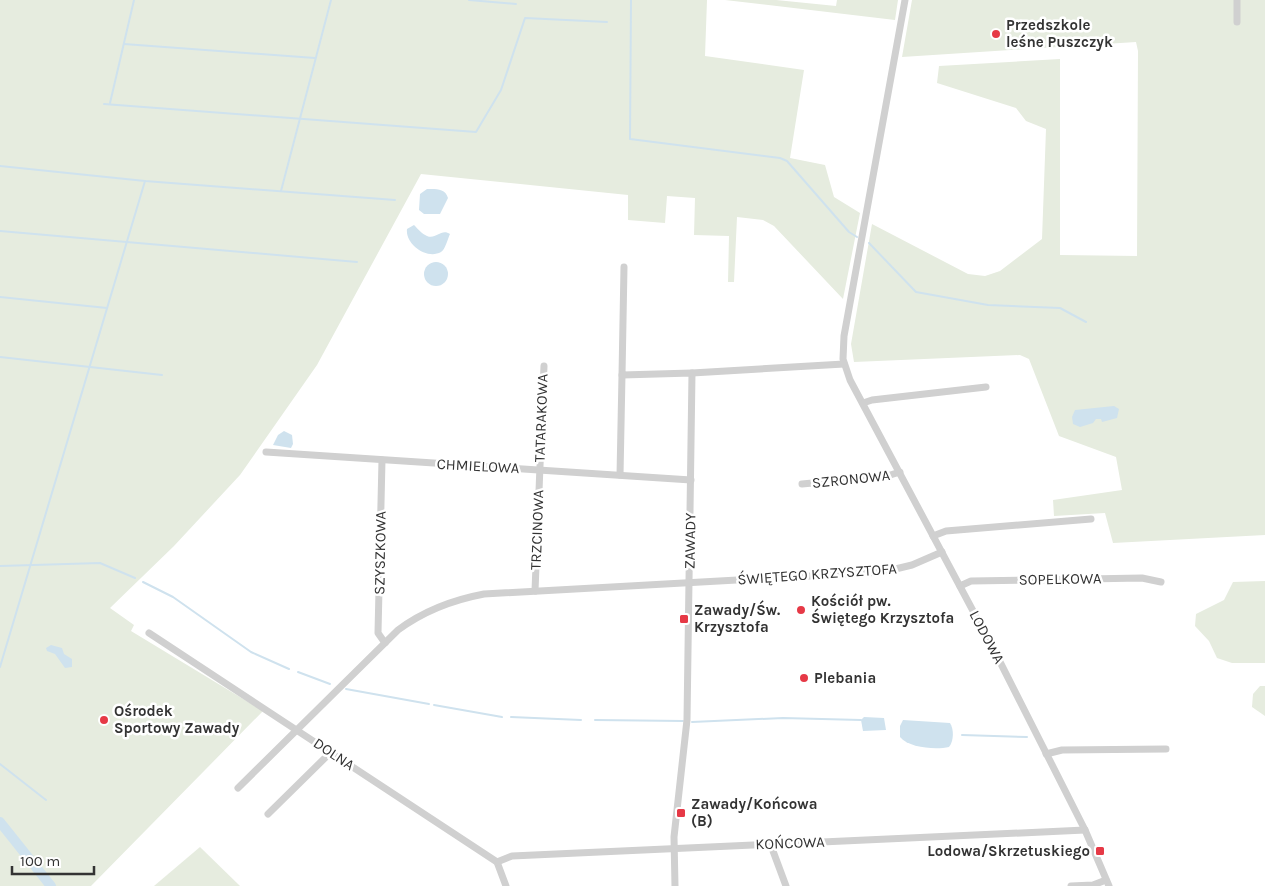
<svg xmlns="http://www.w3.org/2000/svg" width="1265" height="886" viewBox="0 0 1265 886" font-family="Karla,sans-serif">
<rect width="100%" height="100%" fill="#fff"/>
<g fill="#e6ecdf">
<path d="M0,0h707l-2,56 99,14 -14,88 35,7 9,32 26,16 -17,86 -69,-73 -11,-6 -26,-3 -3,65h-6l1,-46 -35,-1 1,-37 -28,-2 -2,27 -37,-3v-25l-207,-21 -104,191 -77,110 -66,71 -64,62 24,17 -3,6 132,80 -172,175h-91z"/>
<path d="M725,0h51l60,6 1,-6h61l-3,20z"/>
<path d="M912,0h353v535l-152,8 -8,-30 -51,3 -1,-16 69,-10 -6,-33 -57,-21 -30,-77 -9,-4 -166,7 -3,-18 21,-120 96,50 17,2 15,-5 42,-32 4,-110 -20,-8 -10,-13 -79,-25 2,-17 121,-7v196l77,1 1,-205 -2,-9 -234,15z"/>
<path d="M1265,581v82h-33l-15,-5 -8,-17 -14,-15 1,-12 28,-14 9,-18z"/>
<path d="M1260,686h5v30l-13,-9 1,-13z"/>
<path d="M200,847l40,39h-86z"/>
</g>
<g fill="#cfe2ee">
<path d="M427,189c9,0 18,-1 21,9l-8,16h-16l-5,-4 1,-16z"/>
<path d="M414,225c4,4 8,9 13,11 9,4 14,-8 23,-2 -2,4 -5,16 -9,18 -14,8 -36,-8 -34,-23z"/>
<circle cx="436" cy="274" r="12"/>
<path d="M1114,406l5,3 -2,9 -15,4 -1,-3h-5l-3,4 -13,4 -7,-3 -1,-7 3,-7z"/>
<path d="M284,431l8,4 1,9 -2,4 -18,-3 5,-10z"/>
<path d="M51,645l11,3 2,6 8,5v8l-7,1 -10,-14 -8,-3 -1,-3z"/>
<path d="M864,717l20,1 2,12 -23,1 -2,-11z"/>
<path d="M903,720l47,3c4,6 4,18 -1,24 -13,3 -40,1 -49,-10v-11z"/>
</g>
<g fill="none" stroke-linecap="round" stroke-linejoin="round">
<g stroke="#cfe2ee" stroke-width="2">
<path d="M469,0l47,4"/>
<path d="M631,0l-1,139 150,19 7,3 62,71 8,5"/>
<path d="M124,44l191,14"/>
<path d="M110,103l24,-103"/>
<path d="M104,104l372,28 25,-42 24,-72 82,4"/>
<path d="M0,166l145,15 250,19"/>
<path d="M281,191l50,-191"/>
<path d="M0,231l357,31"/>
<path d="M869,243l47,49 72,13 72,3 26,14"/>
<path d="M0,297l107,11"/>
<path d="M0,357l162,18"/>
<path d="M0,566l100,-3 35,15"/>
<path d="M143,582l30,15 78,55 38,17"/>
<path d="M0,667l145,-486"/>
<path d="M298,672l32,12"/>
<path d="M346,689l83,15"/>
<path d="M434,705l68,12"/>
<path d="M511,717l70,3"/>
<path d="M595,720l88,1"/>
<path d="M692,722l91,-4 78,2"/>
<path d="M962,735l65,2"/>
<path d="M0,764l46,36"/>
</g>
<path stroke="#cfe2ee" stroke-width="10" d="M0,822l51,64"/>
<g stroke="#d0d0d0" stroke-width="7">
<path d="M905,0l-61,336 -1,23 7,21 146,274 89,176 24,56"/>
<path d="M1237,22v-22"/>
<path d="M624,267l-2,108 70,-2 -5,347 -13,117 1,49"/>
<path d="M692,373l152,-9"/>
<path d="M863,403l9,-3 114,-13"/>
<path d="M266,452l425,28"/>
<path d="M382,460l-4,173 7,10"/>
<path d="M620,475l2,-100"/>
<path d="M802,484l85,-8 13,-4"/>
<path d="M933,536l13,-5 145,-12"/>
<path d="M960,586l11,-5 171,-3 19,4"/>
<path d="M535,591l9,-225"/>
<path d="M149,633l348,229 9,24"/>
<path d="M1046,754l16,-4 104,-1"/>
<path d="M238,788l160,-158c27,-20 54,-30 86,-36l399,-22 29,-7 30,-13"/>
<path d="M268,814l63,-62"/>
<path d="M773,844v7l13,35"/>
<path d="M497,862l15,-6 573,-26"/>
<path d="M1071,886l22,-1 13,-5"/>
</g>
</g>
<g fill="#e63946" stroke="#fff" stroke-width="2">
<circle cx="996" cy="34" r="5"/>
<circle cx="801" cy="610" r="5"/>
<rect x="679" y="614" width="10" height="10" rx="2.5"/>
<circle cx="804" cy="678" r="5"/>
<circle cx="104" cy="720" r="5"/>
<rect x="676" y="808" width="10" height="10" rx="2.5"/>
<rect x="1095" y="846" width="10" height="10" rx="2.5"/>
</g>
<g text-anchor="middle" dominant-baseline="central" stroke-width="5" stroke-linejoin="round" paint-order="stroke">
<g font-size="15" font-weight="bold" fill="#333" stroke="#fff" text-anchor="start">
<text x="1006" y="25">Przedszkole<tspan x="1006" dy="17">leśne Puszczyk</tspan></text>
<text x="811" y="601">Kościół pw.<tspan x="811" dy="17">Świętego Krzysztofa</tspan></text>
<text x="694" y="610">Zawady/Św.<tspan x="694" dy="17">Krzysztofa</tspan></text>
<text x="814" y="678">Plebania</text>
<text x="114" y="711">Ośrodek<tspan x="114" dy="17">Sportowy Zawady</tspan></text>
<text x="691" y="804">Zawady/Końcowa<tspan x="691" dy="17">(B)</tspan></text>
<text x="1090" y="851" text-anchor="end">Lodowa/Skrzetuskiego</text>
</g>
<g font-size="15" fill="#333" stroke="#fff">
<text transform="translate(541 418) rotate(-88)">TATARAKOWA</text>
<text transform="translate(478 466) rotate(3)">CHMIELOWA</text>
<text transform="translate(851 479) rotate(-6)">SZRONOWA</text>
<text transform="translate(537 530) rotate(-88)">TRZCINOWA</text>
<text transform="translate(690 541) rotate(-89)">ZAWADY</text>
<text transform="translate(380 553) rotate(-89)">SZYSZKOWA</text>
<text transform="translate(817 574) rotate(-4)">ŚWIĘTEGO KRZYSZTOFA</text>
<text transform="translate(1060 579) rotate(-1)">SOPELKOWA</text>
<text transform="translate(987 637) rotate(62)">LODOWA</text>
<text transform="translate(334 754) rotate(34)">DOLNA</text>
<text transform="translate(790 843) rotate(-2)">KOŃCOWA</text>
</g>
</g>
<path d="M12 866v8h82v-8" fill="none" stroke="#333333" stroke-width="2.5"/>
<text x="20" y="866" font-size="15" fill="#333333" stroke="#ffffff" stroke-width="4" paint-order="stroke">100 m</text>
</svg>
